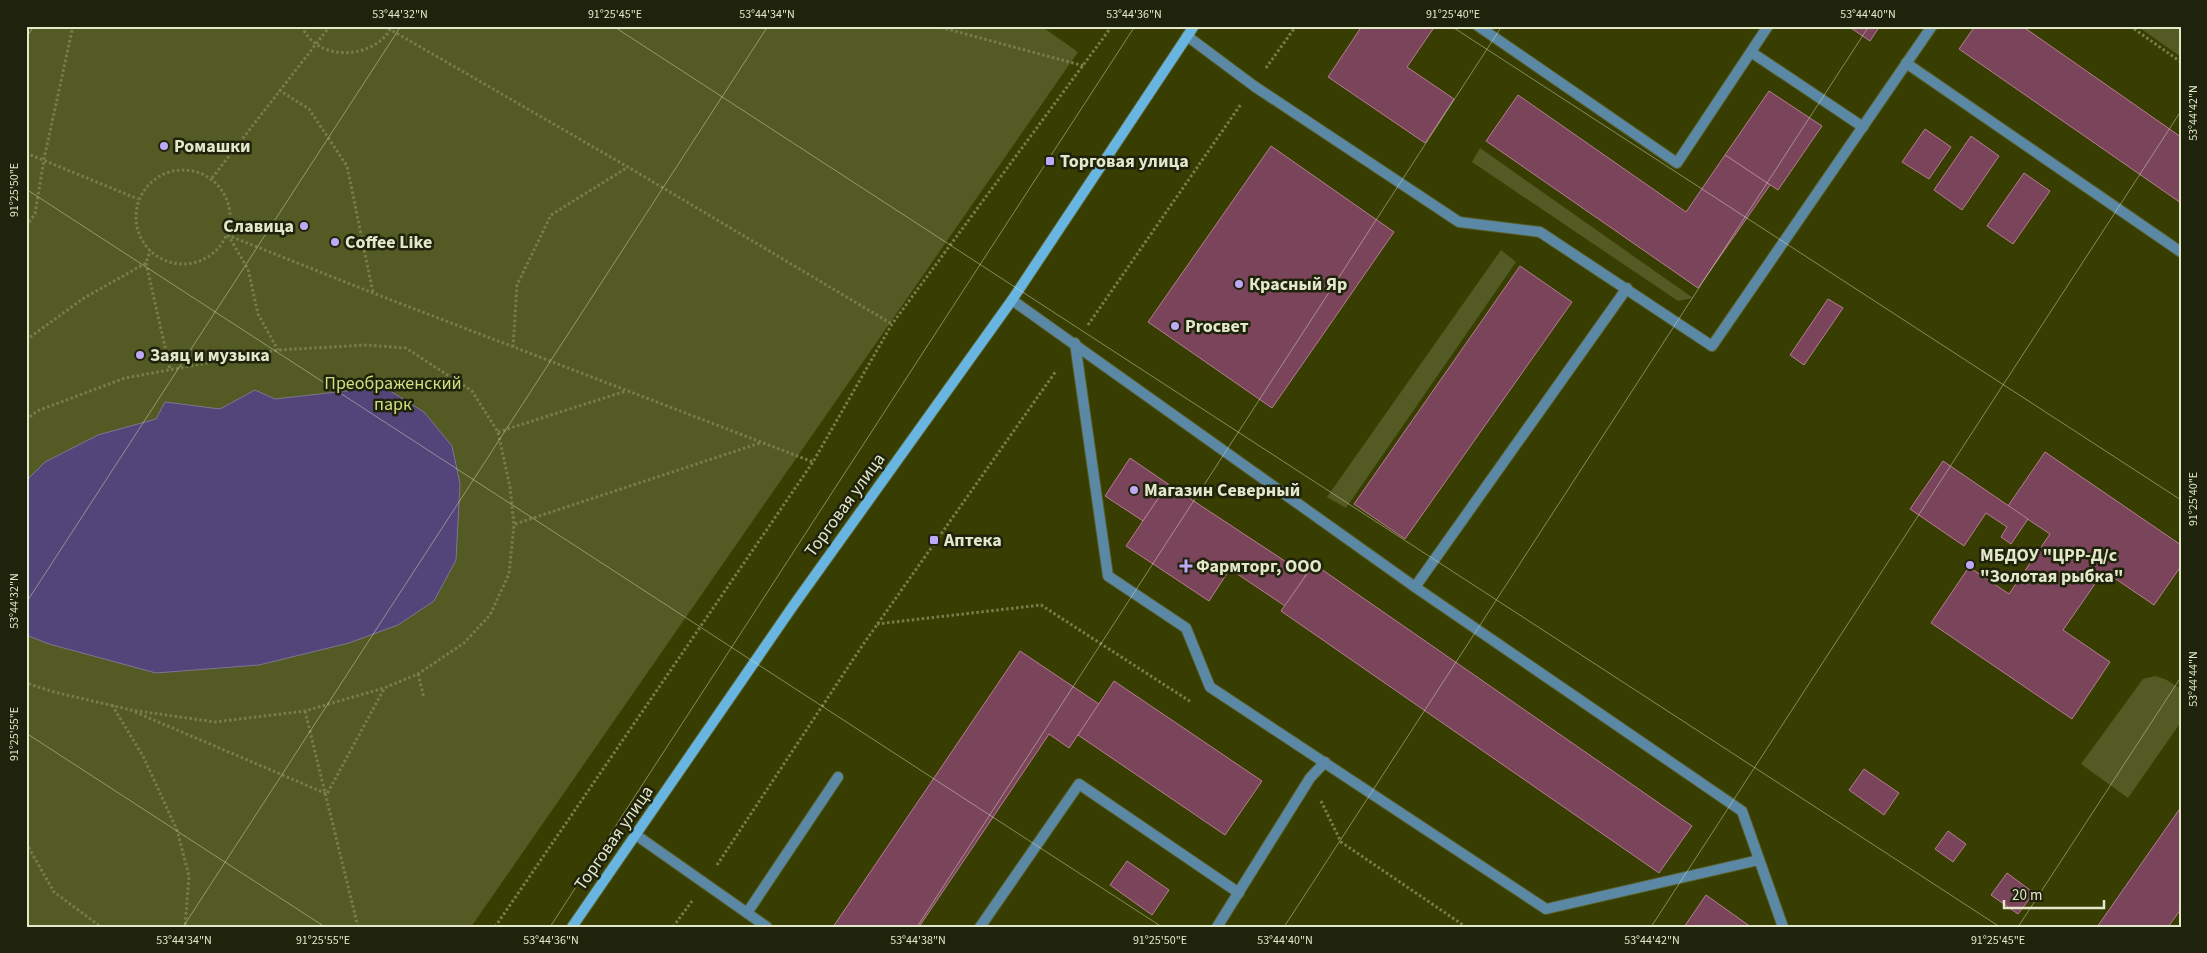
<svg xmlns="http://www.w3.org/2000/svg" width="2207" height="953" viewBox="0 0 2207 953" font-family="'Source Sans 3',sans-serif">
<rect width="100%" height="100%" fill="#383e01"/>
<g fill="#535a23">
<path d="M26,26h1015l37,26 -607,875h-445z"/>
<path d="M2137,26h43l1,31z"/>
<path d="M1480,148l213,150 -15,3 -206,-139z"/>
<path d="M1501,250l15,12 -170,246 -19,-11z"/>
<path d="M2155,676l10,3 16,10v33l-53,76 -47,-34 62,-85z"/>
</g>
<path fill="#534479" stroke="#7e7592" d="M363,389h24l37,23 28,34 8,38 -4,76 -22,41 -36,24 -49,18 -90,22 -103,8 -107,-29 -23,-9v-154l19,-19 53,-27 58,-16 9,-17 55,7 35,-19 20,9z"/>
<g fill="#7a455a" stroke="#b67c92">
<path d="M1362,26h73l-28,41 47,32 -29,44 -97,-66z"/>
<path d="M1848,26h32l-10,15z"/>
<path d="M1975,26h47l159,111v66l-222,-154z"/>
<path d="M1769,91l53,35 -44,64 -53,-35z"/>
<path d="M1518,95l168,117 39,-57 45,30 -72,103 -212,-147z"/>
<path d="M1925,129l26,18 -22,32 -27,-17z"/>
<path d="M1971,136l28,20 -37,54 -28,-20z"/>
<path d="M1271,146l123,86 -122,176 -124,-86z"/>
<path d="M2024,173l26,18 -37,53 -26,-18z"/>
<path d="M1520,266l52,36 -167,237 -51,-35z"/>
<path d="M1828,299l15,9 -39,57 -14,-10z"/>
<path d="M2045,452l136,93v21l-27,39 -50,-34 -41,59 47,32 -38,57 -141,-96 38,-56 40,27 41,-60 -42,-28z"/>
<path d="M1130,458l38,26 -25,37 -38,-25z"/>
<path d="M1943,461l85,58 -17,25 -10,-7 6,-10 -21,-14 -22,33 -54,-37z"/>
<path d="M1168,484l138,91 -21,31 -55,-37 -21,32 -83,-55z"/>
<path d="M1314,564l378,262 -33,47 -378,-262z"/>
<path d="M1020,651l79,53 -30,44 -20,-14 -130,193h-86z"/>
<path d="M1114,681l148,100 -37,54 -147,-100z"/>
<path d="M1864,769l35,24 -15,22 -35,-25z"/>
<path d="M2181,807v102l-13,18h-71z"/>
<path d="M1948,831l18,13 -13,18 -18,-13z"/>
<path d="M1127,861l42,29 -17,25 -42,-30z"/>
<path d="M2007,873l27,20 -16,21 -27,-19z"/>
<path d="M1706,895l45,32h-67z"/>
</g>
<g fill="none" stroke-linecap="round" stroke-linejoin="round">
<g stroke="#575d25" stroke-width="12">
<g id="lane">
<path d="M1478,26l199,137 91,-137"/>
<path d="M1187,36l67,50 205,136 81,10 172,114 220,-320"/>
<path d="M1751,52l112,75"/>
<path d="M1906,63l275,189"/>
<path d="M1012,300l403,287 327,224 41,116"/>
<path d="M1075,343l33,233 78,52 24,59 336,222 213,-49"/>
<path d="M1415,587l212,-299"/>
<path d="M636,835l131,92"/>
<path d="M747,913l91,-136"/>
<path d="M980,927l99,-143 160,109"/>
<path d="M1217,927l93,-149 15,-16"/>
</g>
</g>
<g stroke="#575d25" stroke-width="12">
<path id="secondary" d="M572,927l221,-321 219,-306 182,-274"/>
</g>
<g stroke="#777d4b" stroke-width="3" stroke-dasharray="2.5 2.5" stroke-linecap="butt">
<path d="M302,26c14,37 74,34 90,0"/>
<path d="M384,26l244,141 264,157"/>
<path d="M936,26l148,40"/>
<path d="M2130,26l51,36"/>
<path d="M1266,68l30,-42"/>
<path d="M279,90l30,19 38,57 26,127"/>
<path d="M26,153l112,46"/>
<circle cx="183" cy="217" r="47"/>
<path d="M212,178l118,-152"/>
<path d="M26,226l9,-12 9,-55 29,-133"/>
<path d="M227,235l146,58 440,169"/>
<path d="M228,235l20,34 10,45 20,36"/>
<path d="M146,263l24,106"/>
<path d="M1088,325l153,-221"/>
<path d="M26,340l58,-42 62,-35 4,-12"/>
<path d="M513,347l4,-62 34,-70 77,-48"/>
<path d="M26,420l11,-9 88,-33 153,-28 89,-5 39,3 66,43 26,41 12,55 4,38 -5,49 -19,41 -26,28 -46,31 -34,14 -79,23 -90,11 -84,-12 -77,-18 -28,-9"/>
<path d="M498,432l128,-41"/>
<path d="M515,524l245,-81"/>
<path d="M877,624l164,-19 150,97"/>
<path d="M418,674l6,24"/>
<path d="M112,705l31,51 34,74 12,46 -4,51"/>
<path d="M305,711l53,216"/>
<path d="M135,712l192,82 57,-105"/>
<path d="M1321,801l20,41 125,85"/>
<path d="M26,843l28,49 47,35"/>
<path d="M717,865l145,-219 194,-275"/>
<path d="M495,927l318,-465 79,-138 220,-298"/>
<path d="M673,927l19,-26"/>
</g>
<use href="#lane" stroke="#5b89a5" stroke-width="10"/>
<use href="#secondary" stroke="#69b5e1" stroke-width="10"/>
</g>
<path fill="none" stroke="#e3e8cb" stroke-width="1" stroke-opacity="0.45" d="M613,26l1387,901M1451,26l730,474M26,38l8,-12M26,189l1136,738M26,603l375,-577M26,733l299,194M183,927l585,-901M550,927l585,-901M917,927l585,-901M1284,927l585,-901M1651,927l530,-816M2018,927l163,-250"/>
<g fill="#bda9f5" stroke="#20230c" stroke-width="2">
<circle cx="164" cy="146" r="5"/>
<rect x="1045" y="156" width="10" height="10" rx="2.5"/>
<circle cx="304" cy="226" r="5"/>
<circle cx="335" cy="242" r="5"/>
<circle cx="1239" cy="284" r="5"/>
<circle cx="1175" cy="326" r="5"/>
<circle cx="140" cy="355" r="5"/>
<circle cx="1134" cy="490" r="5"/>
<rect x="929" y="535" width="10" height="10" rx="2.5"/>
<circle cx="1970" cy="565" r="5"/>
<path d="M1183.5 558.5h5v5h5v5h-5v5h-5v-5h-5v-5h5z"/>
</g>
<g text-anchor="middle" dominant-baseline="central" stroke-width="5" stroke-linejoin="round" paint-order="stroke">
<g font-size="18" font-weight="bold" fill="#e3e8cb" stroke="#20230c" text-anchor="start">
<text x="174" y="146">Ромашки</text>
<text x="1060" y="161">Торговая улица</text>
<text x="294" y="226" text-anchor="end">Славица</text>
<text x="345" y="242">Coffee Like</text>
<text x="1249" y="284">Красный Яр</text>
<text x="1185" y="326">Proсвет</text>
<text x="150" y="355">Заяц и музыка</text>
<text x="1144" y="490">Магазин Северный</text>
<text x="944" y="540">Аптека</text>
<text x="1980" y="555">МБДОУ "ЦРР-Д/с<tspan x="1980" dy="21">"Золотая рыбка"</tspan></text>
<text x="1196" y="566">Фармторг, ООО</text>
</g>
<g font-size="18" fill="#d1df83" stroke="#20230c">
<text x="393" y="383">Преображенский<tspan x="393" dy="21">парк</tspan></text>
</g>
<g font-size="18" fill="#e3e8cb" stroke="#20230c">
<text transform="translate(845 505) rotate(-54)">Торговая улица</text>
<text transform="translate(614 838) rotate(-55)">Торговая улица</text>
</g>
</g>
<rect width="2207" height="953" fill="none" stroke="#20230c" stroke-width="55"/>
<path d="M2004 900v8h100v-8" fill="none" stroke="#e3e8cb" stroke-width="2.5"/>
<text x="2012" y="900" font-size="15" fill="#e3e8cb" stroke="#20230c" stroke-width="4" paint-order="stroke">20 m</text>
<rect x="28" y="28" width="2152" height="898" fill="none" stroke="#e3e8cb" stroke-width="2"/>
<g font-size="12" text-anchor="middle" fill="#e3e8cb">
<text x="400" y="18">53°44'32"N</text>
<text x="615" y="18">91°25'45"E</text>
<text x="767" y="18">53°44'34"N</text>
<text x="1134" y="18">53°44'36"N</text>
<text x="1453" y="18">91°25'40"E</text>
<text x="1868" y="18">53°44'40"N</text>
<text transform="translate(2193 113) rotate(-90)" y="4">53°44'42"N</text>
<text transform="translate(14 190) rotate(-90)" y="4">91°25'50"E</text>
<text transform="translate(2193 499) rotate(-90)" y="4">91°25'40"E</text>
<text transform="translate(14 601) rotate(-90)" y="4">53°44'32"N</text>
<text transform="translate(2193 679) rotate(-90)" y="4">53°44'44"N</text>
<text transform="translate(14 734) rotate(-90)" y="4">91°25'55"E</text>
<text x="184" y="944">53°44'34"N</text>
<text x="323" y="944">91°25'55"E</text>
<text x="551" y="944">53°44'36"N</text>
<text x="918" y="944">53°44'38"N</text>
<text x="1160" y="944">91°25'50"E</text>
<text x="1285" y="944">53°44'40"N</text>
<text x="1652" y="944">53°44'42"N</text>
<text x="1998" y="944">91°25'45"E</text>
</g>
</svg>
